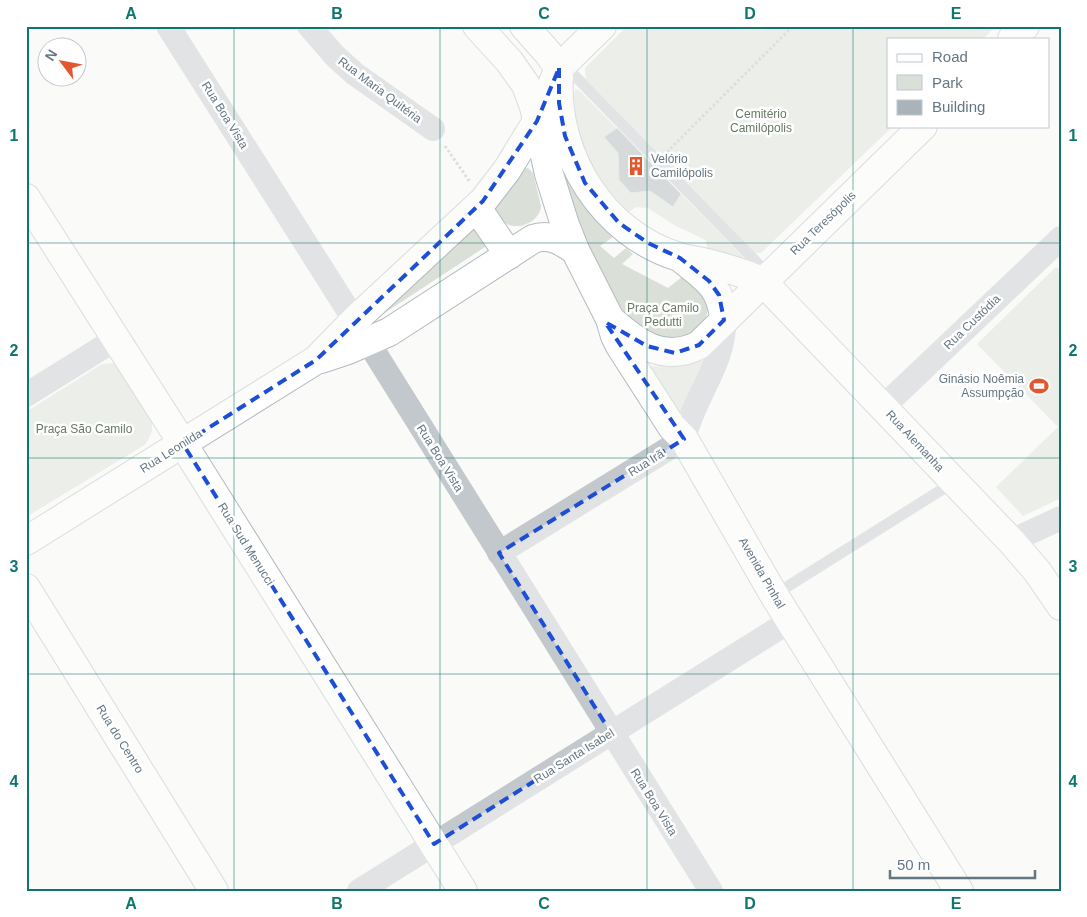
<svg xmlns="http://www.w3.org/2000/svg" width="1087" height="917" viewBox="0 0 1087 917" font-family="Arial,sans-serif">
<rect width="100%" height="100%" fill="#fafaf8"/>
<g fill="#dadfd7">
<path d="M627,26h369l-13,13h-95v87h5l-132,127h-6l-169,-174 -1,-11z"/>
<path d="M575,89l5,2 163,166v6l-35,-9 -2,-14 -30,-14 -28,-18 -12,-1 -6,4 -7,-1 -32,-39 -14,-43 -3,-29z"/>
<path d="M528,168l5,5 8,33c-1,18 -30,28 -41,12 -4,-4 -5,-8 -3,-14 3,-10 19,-26 26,-35z"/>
<path d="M562,171l22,35 29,31 -13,9 14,12 12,-10 7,6 -11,10 46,24 14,-11c6,3 15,6 20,12 12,16 5,38 -13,46 -7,4 -18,5 -26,7l-31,-18 -18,-27 -33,-61z"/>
<path d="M472,228l3,2 11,14 -1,3 -108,71h-2z"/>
<path d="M1056,267l5,4v227l-38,18 -27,-29 62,-60 -81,-83z"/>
<path d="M700,358l5,3 -23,56 -33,-50 3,-1c18,1 31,-1 48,-8z"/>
<path d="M114,363l11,8 27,45v15l-6,13 -120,73v-105l76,-48z"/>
</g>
<path fill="#aab3b9" stroke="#dcdcda" d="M617,128l64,66 -8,13 -23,-16 -19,2 -12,-13 -1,-27 -14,-16z"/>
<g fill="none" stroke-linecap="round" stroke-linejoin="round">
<g stroke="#b3babf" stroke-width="30">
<g id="secondary">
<path d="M477,26l32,35 17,24 8,22 15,67 16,51 10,25 35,69 5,17 5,10 52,81 12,12 90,156 185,296"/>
<path d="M524,26l24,27 11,15"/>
<path d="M1012,39l13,-13"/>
<path d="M559,77c-5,78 44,157 120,180 6,2 13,3 19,4 22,5 45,11 65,21l248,259 26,30 24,35"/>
<path d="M26,198l157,246 280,447"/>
<path d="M477,208l32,47"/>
<path d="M683,260c23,18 39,28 41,60"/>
<path d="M611,320c27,24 53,43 88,25l224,-219"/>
<path d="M321,359l27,-9 41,-18 144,-93c17,-6 28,2 42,11"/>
<path d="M26,541l290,-181 39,-40 128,-119 24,-31 30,-49 22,-53 43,-42"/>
<path d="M26,588l188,303"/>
</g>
</g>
<g stroke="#bbbfc2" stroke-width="3" stroke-dasharray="2.5 2.5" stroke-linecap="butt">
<path d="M445,146l25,36"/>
<path d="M667,152l126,-126"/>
</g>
<g stroke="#c3c8cc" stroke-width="11">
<path d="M560,69l15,7 195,200"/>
<path d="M774,595l180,-113"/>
</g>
<g stroke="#c3c8cc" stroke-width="24">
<path d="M168,26l192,303 351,562"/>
<path d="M309,26l26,30 20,18 78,55"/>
<path d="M26,395l90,-56"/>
<path d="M883,407l178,-169"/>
<path d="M1011,541l50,-23"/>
<path d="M499,553l185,-114c9,-41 42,-77 40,-119"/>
<path d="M359,891l431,-270"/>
</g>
<use href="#secondary" stroke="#fff" stroke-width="28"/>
</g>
<path d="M0 0H1087V917H0ZM559,68v35l6,33 20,47 34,40 29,20 32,15 29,23 10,14 5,25 -25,25 -24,8 -28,-7 -42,-24 79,117 -185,114 112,180 -177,111 -251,-400 133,-84 167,-159 54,-80z" fill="#fafaf8" fill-opacity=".55" fill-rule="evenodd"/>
<path fill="none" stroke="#1d4ed8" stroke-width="4" stroke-dasharray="10 6" stroke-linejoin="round" d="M559,68v35l6,33 20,47 34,40 29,20 32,15 29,23 10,14 5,25 -25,25 -24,8 -28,-7 -42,-24 79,117 -185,114 112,180 -177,111 -251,-400 133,-84 167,-159 54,-80z"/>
<path fill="none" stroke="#0f766e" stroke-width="1" stroke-opacity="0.55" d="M234,26v865M440,26v865M647,26v865M853,26v865M26,243h1035M26,458h1035M26,674h1035"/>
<defs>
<g id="building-bare" transform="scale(1.5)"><path d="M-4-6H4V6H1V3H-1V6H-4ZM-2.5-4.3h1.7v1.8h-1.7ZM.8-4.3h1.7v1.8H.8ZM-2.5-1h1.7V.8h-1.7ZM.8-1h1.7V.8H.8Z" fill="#e4572e" stroke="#fff" stroke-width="2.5" paint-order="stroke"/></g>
<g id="stadium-bare" transform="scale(1.5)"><path d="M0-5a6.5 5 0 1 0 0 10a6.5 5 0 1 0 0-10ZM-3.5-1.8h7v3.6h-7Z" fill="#e4572e" stroke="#fff" stroke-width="2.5" paint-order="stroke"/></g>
</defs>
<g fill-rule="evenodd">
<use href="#building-bare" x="636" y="166"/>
<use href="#stadium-bare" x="1039" y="386"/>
</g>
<g text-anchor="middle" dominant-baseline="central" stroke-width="5" stroke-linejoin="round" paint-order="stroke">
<g font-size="12" fill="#657683" stroke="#fff">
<text transform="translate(380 90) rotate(37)">Rua Maria Quitéria</text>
<text transform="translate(225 115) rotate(58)">Rua Boa Vista</text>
<text transform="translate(823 223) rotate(-44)">Rua Teresópolis</text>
<text transform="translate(972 322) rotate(-44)">Rua Custódia</text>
<text transform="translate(915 441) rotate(47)">Rua Alemanha</text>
<text transform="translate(171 451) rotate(-32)">Rua Leonilda</text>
<text transform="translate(440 458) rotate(58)">Rua Boa Vista</text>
<text transform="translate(646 463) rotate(-32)">Rua Irã</text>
<text transform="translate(246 544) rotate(58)">Rua Sud Menucci</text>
<text transform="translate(762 573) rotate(60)">Avenida Pinhal</text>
<text transform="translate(120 739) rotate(58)">Rua do Centro</text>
<text transform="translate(574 756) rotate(-32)">Rua Santa Isabel</text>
<text transform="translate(654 802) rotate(58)">Rua Boa Vista</text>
</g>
<g font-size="12" fill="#687a64" stroke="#fff">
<text x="761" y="114">Cemitério<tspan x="761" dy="14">Camilópolis</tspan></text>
<text x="663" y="308">Praça Camilo<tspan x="663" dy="14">Pedutti</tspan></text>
<text x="84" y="429">Praça São Camilo</text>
</g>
<g font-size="12" fill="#657683" stroke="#fff" text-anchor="start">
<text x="651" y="159">Velório<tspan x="651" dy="14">Camilópolis</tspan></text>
<text x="1024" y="379" text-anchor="end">Ginásio Noêmia<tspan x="1024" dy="14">Assumpção</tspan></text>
</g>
</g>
<rect width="1087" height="917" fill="none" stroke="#ffffff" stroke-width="55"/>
<rect x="887" y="38" width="162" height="90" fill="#ffffff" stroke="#c1c8cd"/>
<rect x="897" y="54" width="25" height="8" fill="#ffffff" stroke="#c1c8cd"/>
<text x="932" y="62" font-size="15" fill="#657683">Road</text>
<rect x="897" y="75" width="25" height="15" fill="#dadfd7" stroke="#c1c8cd"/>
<text x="932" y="88" font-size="15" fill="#657683">Park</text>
<rect x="897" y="100" width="25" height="15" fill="#aab3b9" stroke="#c1c8cd"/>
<text x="932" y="112" font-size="15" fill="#657683">Building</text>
<g transform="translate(62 62) rotate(302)"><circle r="24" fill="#ffffff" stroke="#c1c8cd"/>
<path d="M0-4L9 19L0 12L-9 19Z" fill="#e4572e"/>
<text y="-8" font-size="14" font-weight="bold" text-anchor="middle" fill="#657683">N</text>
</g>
<path d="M890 870v8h145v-8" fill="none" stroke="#657683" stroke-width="2.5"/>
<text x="897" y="870" font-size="15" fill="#657683" stroke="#ffffff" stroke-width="4" paint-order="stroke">50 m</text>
<rect x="28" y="28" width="1032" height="862" fill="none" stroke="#0f766e" stroke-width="2"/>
<g font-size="16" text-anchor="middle" font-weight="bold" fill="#0f766e">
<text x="131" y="19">A</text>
<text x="337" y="19">B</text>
<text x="544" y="19">C</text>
<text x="750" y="19">D</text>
<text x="956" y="19">E</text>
<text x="14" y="141">1</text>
<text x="1073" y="141">1</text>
<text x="14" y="356">2</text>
<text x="1073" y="356">2</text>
<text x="14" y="572">3</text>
<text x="1073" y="572">3</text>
<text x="14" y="787">4</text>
<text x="1073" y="787">4</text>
<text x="131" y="909">A</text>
<text x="337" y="909">B</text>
<text x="544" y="909">C</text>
<text x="750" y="909">D</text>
<text x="956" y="909">E</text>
</g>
</svg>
